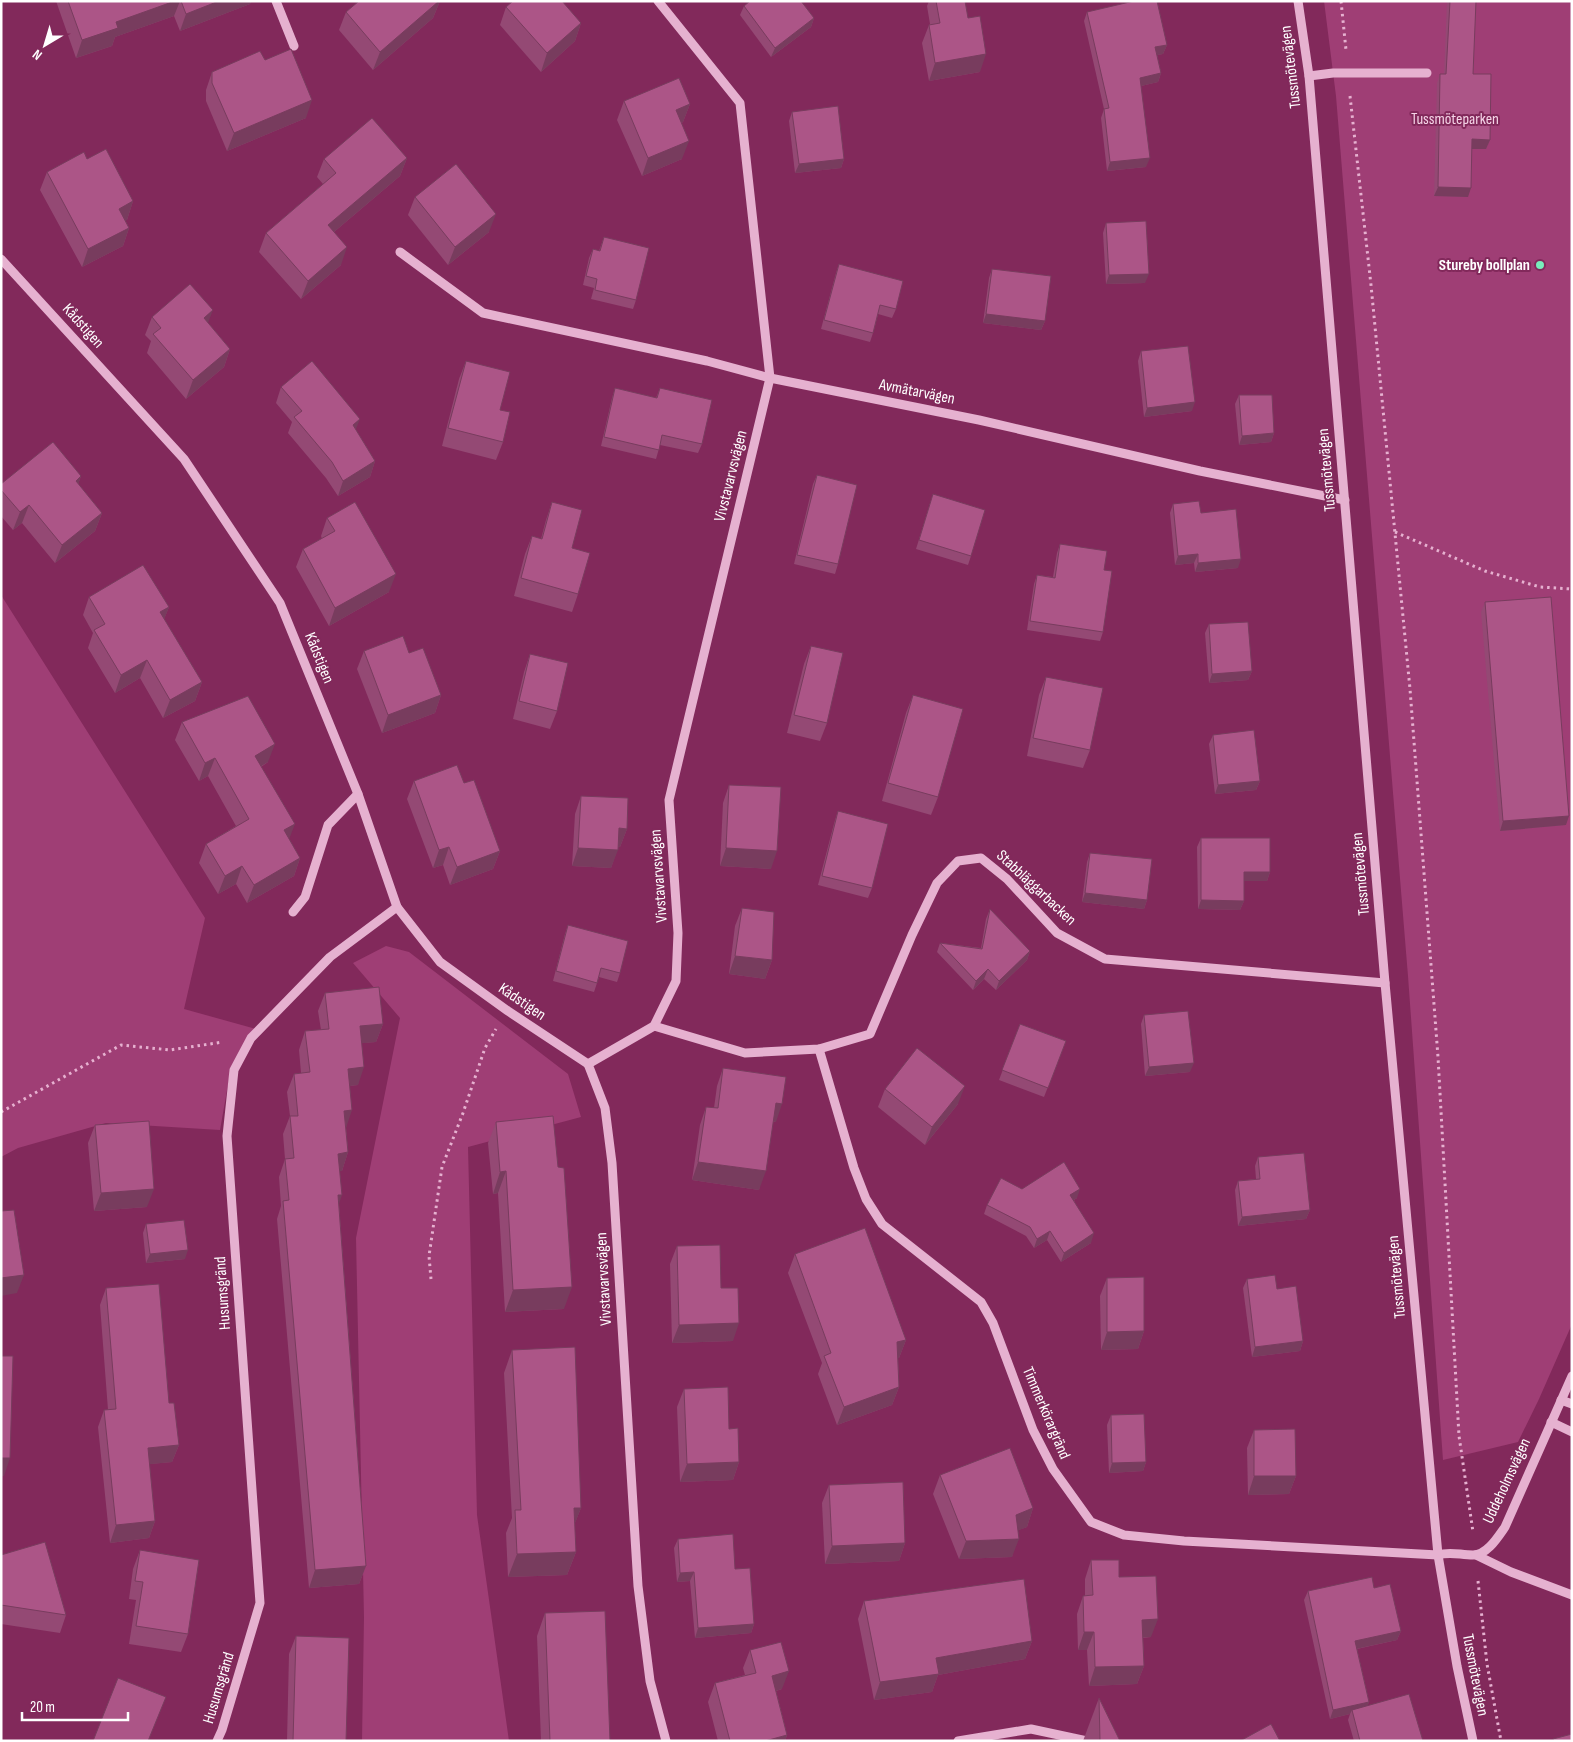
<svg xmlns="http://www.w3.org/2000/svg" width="1573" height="1742" viewBox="0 0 1573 1742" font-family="'Sofia Sans Condensed',sans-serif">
<rect width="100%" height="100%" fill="#82295b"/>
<g fill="#9f3e75">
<path d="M1324,1h248v1323l-33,75 -21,43 -75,18 -35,-484 -72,-880z"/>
<path d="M1,595l204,323 -21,91 72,20 -27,50 -9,51 -114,-7 -88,25 -17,9z"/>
<path d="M386,946l23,6 159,122 13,43 -113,30 9,368 32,226h-147l2,-124 -8,-379 44,-220 -47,-55z"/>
</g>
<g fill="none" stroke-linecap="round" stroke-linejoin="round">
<g stroke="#e6b1d0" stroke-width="3" stroke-dasharray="2.5 4" stroke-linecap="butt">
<path d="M1341,1l5,49"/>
<path d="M1350,96l21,189 39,404 28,368 21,379 14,96"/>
<path d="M1395,532l90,39 55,16 32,2"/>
<path d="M1,1112l120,-67 49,5 53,-8"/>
<path d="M431,1279l-2,-23 13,-89 21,-54 22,-65 11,-19"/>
<path d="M1478,1581l9,83 14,77"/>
</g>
<g stroke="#e6b1d0" stroke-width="9">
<path d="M276,1l18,45"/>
<path d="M658,1l82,102 30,275 -101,422 9,133 -2,48 -22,45 -66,38 17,44 7,55 26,423 12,95 16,60"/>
<path d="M1298,1l11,75 76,907 53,572 19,111 16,75"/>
<path d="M1309,76l24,-3h94"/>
<path d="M400,252l83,61 224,48 63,17 209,42 221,51 145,29"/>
<path d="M1,259l183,200 96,144 78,191 39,113 43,55 68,49 80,53"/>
<path d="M293,912l12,-15 23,-72 30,-31"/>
<path d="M654,1026l91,27 74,-4 51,-15 42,-99 25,-52 21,-22 23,-3 26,21 50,54 48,26 280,24"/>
<path d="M819,1049l35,119 12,31 16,25 99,78 12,21 40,107 20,39 38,53 33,13 60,6 254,14c12,-4 22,0 35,0 14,0 25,-18 32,-28l67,-151"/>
<path d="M1561,1400l11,4"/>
<path d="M1551,1422l21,10"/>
<path d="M1476,1555l35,17 61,23"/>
<path d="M217,1741l5,-11 38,-127 -33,-467 7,-66 17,-32 79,-81 67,-50"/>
<path d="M958,1741l73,-12 56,12"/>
</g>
</g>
<g fill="#944974">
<path d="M56,1h195l-1,3 -70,27 -6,-15 -59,21 -3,9 -36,12z"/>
<path d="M359,1h81l-7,17 -60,52 -34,-40 7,-18z"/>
<path d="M929,1h7l32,17 12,54 -51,9 -7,-38 7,-18 1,-1 -3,-18z"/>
<path d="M1447,1h29l-3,73 17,66 -4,9h-14l-4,48 -34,-1 3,-113 3,-9h4z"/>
<path d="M744,6l70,12 -3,9 -40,30 -31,-42z"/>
<path d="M506,7l75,16 -6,18 -34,31 -41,-47z"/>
<path d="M1087,12l80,33 -4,9 -6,1 4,18 -3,9 -17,4 5,81 -39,4 -6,-53 3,-9 -20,-88z"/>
<path d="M265,60l41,58 -79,33 -21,-50v-11l6,-18z"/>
<path d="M624,101l66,3 -7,18 -2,1 1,36 -40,17 -25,-56z"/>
<path d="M792,112l52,47 -3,9 -46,5 -6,-52z"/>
<path d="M407,158l-7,18 -66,56 7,33 -40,34 -42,-47 7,-19 57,-49 -6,-7 7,-18z"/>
<path d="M87,159l46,42 -6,19h-2l4,8 -6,18 -41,21 -42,-77 7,-18z"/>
<path d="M415,197l74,35 -41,33 -40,-50z"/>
<path d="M1106,223l39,60 -39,1 -3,-51z"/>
<path d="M604,237l32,63 -3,9 -42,-10 3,-11 -11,-3 6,-27 4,-9 6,2z"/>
<path d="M839,264l57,45 -4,9 -14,-4 -5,19 -3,9 -49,-13 15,-56z"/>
<path d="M992,269l53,52 -4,9 -58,-7 6,-45z"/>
<path d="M152,317l56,6 22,26 -6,18 -38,32 -39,-46 4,-12 -6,-6z"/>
<path d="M1141,351l51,60 -48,6 -6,-56z"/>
<path d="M466,361l34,49 3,32 -7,18 -54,-14 17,-67z"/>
<path d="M281,387l75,43 19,31 -5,16 -32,19 -12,-18 -38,-45 4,-11 -16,-19z"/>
<path d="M615,388l41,10 4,-10 42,56 -4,9 -38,-8 -4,14 -55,-13 11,-48z"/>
<path d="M1239,395l35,38 -3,9 -32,3 -4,-41z"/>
<path d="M817,475l21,89 -3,10 -41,-10 19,-80z"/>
<path d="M81,476l-3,8 24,29 -7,18 -40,32 -33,-40 -9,7 -12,-14v-32z"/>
<path d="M933,494l38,62 -3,9 -52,-16z"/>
<path d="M552,502l20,46 6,46 -6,18 -58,-16 11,-42 7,-18 9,3 5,-19z"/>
<path d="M1173,504l28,9 37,55 -43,4 -1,-9 -19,2 -5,-52z"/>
<path d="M327,518l62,74 -60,34 -33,-59 7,-18 19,-10 -1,-3z"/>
<path d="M1060,544l43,88 -3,9 -73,-11 7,-46 3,-9 16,2 4,-24z"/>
<path d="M89,597l80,10 -5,12 38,63 -7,19 -32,17 -23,-40 -25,15 -27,-45 5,-15 -10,-18z"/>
<path d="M1485,602l81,223 -66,6 -19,-219z"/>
<path d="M1209,624l43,47 -4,9 -39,3 -4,-50z"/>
<path d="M811,646l16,77 -7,18 -33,-8 17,-69z"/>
<path d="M364,651l45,2 32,42 -6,18 -53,20 -25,-64z"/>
<path d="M530,654l27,57 -7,18 -37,-10 11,-47z"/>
<path d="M1046,677l44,73 -7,18 -56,-12 12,-61z"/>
<path d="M913,695l25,102 -7,18 -49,-14 24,-88z"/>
<path d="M182,722l86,40 -7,5 28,72 11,19 -6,18 -47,27 -11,-19 -18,10 -19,-31 7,-19 30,-18 -28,-50 -9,5 -24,-41z"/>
<path d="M1213,735l47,46 -4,9 -41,4 -6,-50z"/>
<path d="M414,781l50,2 36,68 -7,18 -43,16 -7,-20 -10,3 -26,-69z"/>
<path d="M729,785l42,84 -51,-3 3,-63z"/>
<path d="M581,796l46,33 -7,18h-2l-7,21 -39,-2 3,-52z"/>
<path d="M838,811l34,77 -4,10 -50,-13 17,-65z"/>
<path d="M1201,838l69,34 -3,9h-23v20l-4,9 -42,-1 -1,-62z"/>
<path d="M1090,853l57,47 -3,9 -62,-7 5,-40z"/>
<path d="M742,908l30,52 -7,19 -36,-5 6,-48z"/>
<path d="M990,909l40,42 -3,9 -31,30 -12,-11 -11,11 -36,-38 3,-9 41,5 5,-29z"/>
<path d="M568,925l52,48 -3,9 -18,-5 -5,15 -41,-11 12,-47z"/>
<path d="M325,993l58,31 -7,18 -14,1 -4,42 -8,1 -4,42 2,24 -6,19h-2l-1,34 27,361 -7,18 -50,4 -32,-369 4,-13 -2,-29 6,-18 -2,-25 7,-18 -3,-24 7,-18 7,-1 -2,-23 6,-19 16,-1 -3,-19z"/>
<path d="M1144,1015l46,57 -45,4 -4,-52z"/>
<path d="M1020,1024l46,17 -22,56 -45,-17z"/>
<path d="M723,1068l53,54h-3l-14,68 -67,-10 8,-55 6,-18 8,1 3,-22z"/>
<path d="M885,1089l73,15 -33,41 -47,-38z"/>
<path d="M496,1122l68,187 -59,3 -7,-119 -5,1 -5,-51z"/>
<path d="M95,1125l52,82 -53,4 -6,-68z"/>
<path d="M1258,1157l52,53 -4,9 -68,7 -3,-36 3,-9 18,-2 -1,-13z"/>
<path d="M1022,1189l55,9 -3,2 17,43 -30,19 -14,-22 -13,8 -8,-12 -42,-22 3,-9z"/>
<path d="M146,1224l39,35 -39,4 -3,-30z"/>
<path d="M677,1246l44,42 12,53 -61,2 -2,-79z"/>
<path d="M795,1254l111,86 -7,18h-1l1,29 -7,18 -55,20 -19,-51 4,-11 -34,-90z"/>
<path d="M1107,1278l37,53 -6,18 -37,1 -1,-54z"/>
<path d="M1247,1279l30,10 26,52 -3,10 -48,6 -9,-69z"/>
<path d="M106,1288l63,115 10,42 -7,17 -23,2 6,57 -6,17 -39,5 -12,-116 6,-17h4l-8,-105z"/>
<path d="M512,1350l69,158 -7,17 2,27 -9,23 -59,2 -2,-44 6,-15 -8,-145z"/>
<path d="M684,1389l45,40 10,33 -6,18 -53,2 -3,-75z"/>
<path d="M1111,1415l35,47 -3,9 -34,2 -2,-48z"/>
<path d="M1254,1430l42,46 -7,18 -41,1 -1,-47z"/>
<path d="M940,1475l93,33 -6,19 -9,3 -6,27 -53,2 -26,-65z"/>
<path d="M829,1485l76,58 -6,18 -74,3 -3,-61z"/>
<path d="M678,1539l57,30 19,55 -3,9 -56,5 -5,-57 -13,1 -3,-34z"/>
<path d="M140,1550l48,84 -7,18 -52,-8 7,-44 -7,-1 4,-30z"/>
<path d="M1,1555l65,60 -6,18 -59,-9z"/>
<path d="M1091,1560l28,17 32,60 -8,1 1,28 -7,18 -48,2 -2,-36h-9l-1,-36 6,-18h2v-17z"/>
<path d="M1374,1588l27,43 -4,9 -40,9 12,53 -2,4 56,35h-69l-6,-21 2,-6 -20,5 -26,-119 4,-9z"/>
<path d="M864,1601l168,40 -7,18 -87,16 -6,17 -58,8 -16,-81z"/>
<path d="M545,1613l65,128h-69l-4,-105z"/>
<path d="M296,1636l50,105h-59l2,-87z"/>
<path d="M750,1650l32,39 -6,2 11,44 -2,6h-67l-10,-39 7,-19 30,-8 -2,-7z"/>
<path d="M1099,1698l21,43h-37z"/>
</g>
<g fill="#783c5e">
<path d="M175,1h5l-6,15 -59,21 -3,9 -36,12 6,-18 34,-18z"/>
<path d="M219,1h32l-1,3 -70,27 6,-17z"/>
<path d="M439,1h1l-7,17 -60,52 7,-18z"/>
<path d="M814,18l-3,9 -40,30 4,-9z"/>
<path d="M581,23l-6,18 -34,31 6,-19z"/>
<path d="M1167,45l-4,9 -11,2 3,-9z"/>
<path d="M986,54l-6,18 -51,9 6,-18z"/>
<path d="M1161,73l-3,9 -21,5 3,-9z"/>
<path d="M312,100l-6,18 -79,33 7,-18z"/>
<path d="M690,104l-7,18 -14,6 7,-18z"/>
<path d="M1472,139l18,1 -4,9h-17z"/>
<path d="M689,141l-7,18 -40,17 6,-18z"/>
<path d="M407,158l-7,18 -79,67 7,-18z"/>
<path d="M1150,158l-4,9 -39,4 3,-9z"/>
<path d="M844,159l-3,9 -46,5 4,-9z"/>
<path d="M1438,187l33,1 -3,9 -34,-1z"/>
<path d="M133,201l-6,19 -14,7 6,-18z"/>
<path d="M496,214l-7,18 -41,33 7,-18z"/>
<path d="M129,228l-6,18 -41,21 6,-18z"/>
<path d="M347,247l-6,18 -40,34 7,-18z"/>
<path d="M1149,274l-4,9 -39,1 3,-9z"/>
<path d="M213,310l-7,18 -2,-10z"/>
<path d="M986,314l59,7 -4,9 -58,-7z"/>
<path d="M230,349l-6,18 -38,32 7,-19z"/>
<path d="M1195,402l-3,9 -48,6 3,-9z"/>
<path d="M360,419l-6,15 -1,-9z"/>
<path d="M1274,433l-3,9 -32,3 3,-9z"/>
<path d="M375,461l-5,16 -32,19 5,-15z"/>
<path d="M81,476l-6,18 1,-13z"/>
<path d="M29,505l-7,18 -9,7 7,-18z"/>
<path d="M102,513l-7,18 -40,32 7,-18z"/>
<path d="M1198,554l-4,9 -19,2 3,-9z"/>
<path d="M1241,559l-3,9 -43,4 3,-9z"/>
<path d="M396,574l-7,18 -60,34 6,-18z"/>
<path d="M169,607l-7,18 -2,-13z"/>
<path d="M147,660l-7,18 -25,15 6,-18z"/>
<path d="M1252,671l-4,9 -39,3 3,-9z"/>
<path d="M202,682l-7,19 -32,17 7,-18z"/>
<path d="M441,695l-6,18 -53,20 6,-18z"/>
<path d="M275,744l-7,18 -20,12 7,-18z"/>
<path d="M215,758l-7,18 -9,5 6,-18z"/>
<path d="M1260,781l-4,9 -41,4 3,-9z"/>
<path d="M1569,816l-3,9 -66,6 3,-10z"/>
<path d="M295,824l-7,18 -4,-12z"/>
<path d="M619,828l8,1 -7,18 -7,-1z"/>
<path d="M449,847l-6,18 -10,3 6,-18z"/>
<path d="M578,848l40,2 -7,18 -39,-2z"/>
<path d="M726,848l51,3 -6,18 -51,-3z"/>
<path d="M500,851l-7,18 -43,16 7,-18z"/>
<path d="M300,858l-6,18 -47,27 7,-18z"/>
<path d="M242,866l-6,18 -18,10 7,-18z"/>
<path d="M1244,872h26l-3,9h-26z"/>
<path d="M1085,893l62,7 -3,9 -62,-7z"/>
<path d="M1201,900l43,1 -4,9 -42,-1z"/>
<path d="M1030,951l-3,9 -31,30 3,-9z"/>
<path d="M735,956l37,4 -7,19 -36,-5z"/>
<path d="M988,969l-4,10 -11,11 3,-9z"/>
<path d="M383,1024l-7,18 -23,2 7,-18z"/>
<path d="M1194,1063l-4,9 -45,4 4,-9z"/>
<path d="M364,1067l-6,18 -17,2 7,-18z"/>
<path d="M965,1086l-7,18 -33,41 7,-18z"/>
<path d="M776,1103l6,1 -6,18 -7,-1z"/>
<path d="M352,1110l-6,18 -2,-17z"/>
<path d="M348,1152l-6,19 -10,1 6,-18z"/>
<path d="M698,1162l68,9 -7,19 -67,-10z"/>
<path d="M506,1171l-8,22 -5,1 7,-22z"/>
<path d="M154,1189l-7,18 -53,4 7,-18z"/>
<path d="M1080,1189l-3,9 -10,6 3,-9z"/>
<path d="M338,1195h4l-6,18z"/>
<path d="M1310,1210l-4,9 -68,7 4,-9z"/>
<path d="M1050,1231l-3,9 -13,8 3,-9z"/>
<path d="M1094,1233l-3,10 -30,19 3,-9z"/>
<path d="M188,1250l-3,9 -39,4 4,-9z"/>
<path d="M24,1275l-7,18 -16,3v-18z"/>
<path d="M572,1287l-8,22 -59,3 8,-22z"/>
<path d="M739,1323l-6,18 -61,2 7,-18z"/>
<path d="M1144,1331l-6,18 -37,1 6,-18z"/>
<path d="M906,1340l-7,18 -8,2 6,-18z"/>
<path d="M1303,1341l-3,10 -48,6 3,-10z"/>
<path d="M899,1387l-7,18 -55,20 7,-18z"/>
<path d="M179,1445l-7,17 -30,3 6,-17z"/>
<path d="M1,1458h9l-6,18h-3z"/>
<path d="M739,1462l-6,18 -53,2 7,-18z"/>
<path d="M1146,1462l-3,9 -34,2 3,-10z"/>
<path d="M1254,1476h42l-7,18 -41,1z"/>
<path d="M574,1508h7l-9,23z"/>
<path d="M1033,1508l-6,19 -18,7 7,-19z"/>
<path d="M155,1521l-6,17 -39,5 6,-18z"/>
<path d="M1019,1539l-7,18 -53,2 7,-18z"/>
<path d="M905,1543l-6,18 -74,3 7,-18z"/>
<path d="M576,1552l-9,23 -59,2 9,-23z"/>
<path d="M366,1566l-7,18 -50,4 6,-18z"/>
<path d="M694,1572l-4,9 -13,1 3,-9z"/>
<path d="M1158,1619l-7,18 -15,1 6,-18z"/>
<path d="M754,1624l-3,9 -56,5 3,-10z"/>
<path d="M1401,1631l-4,9 -46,10 4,-9z"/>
<path d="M1084,1632h10l-7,18h-9z"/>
<path d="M1032,1641l-7,18 -87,16 -6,17 -58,8 6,-18 56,-24z"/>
<path d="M1144,1666l-7,18 -48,2 6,-19z"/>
<path d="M789,1671l-7,18 -17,5 7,-18z"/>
<path d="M1369,1702l-3,9 -14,-1 -2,4 -20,5 3,-9z"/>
<path d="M787,1735l-2,6h-20z"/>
</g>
<g fill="#ac5587" stroke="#783c5e">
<path d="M68,1h107l-59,21 2,6 -36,12z"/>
<path d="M181,1h38l-33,13z"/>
<path d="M359,1h80l-59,51 -34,-40z"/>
<path d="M513,1h49l19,22 -34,30 -41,-46z"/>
<path d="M750,1h51l13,17 -39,30 -31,-42z"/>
<path d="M936,1h29l3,17 12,-2 6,38 -51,9 -6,-38 11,-2z"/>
<path d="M1134,1h23l10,44 -12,2 6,26 -21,5 10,80 -40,4 -6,-53 5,-1 -22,-96z"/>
<path d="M1450,1h26l-3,73h18l-1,66 -18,-1 -1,49 -33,-1 2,-113h6z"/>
<path d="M291,49l21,51 -78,33 -22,-50v-11l48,-21 5,9z"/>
<path d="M679,78l11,26 -14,6 13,31 -41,17 -24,-57z"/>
<path d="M838,106l6,53 -45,5 -7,-52z"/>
<path d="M372,118l35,40 -79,67 19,22 -39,34 -42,-48 70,-60 -12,-14z"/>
<path d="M106,149l27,52 -14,8 10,19 -41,21 -41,-77 37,-20 3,7z"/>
<path d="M456,164l40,50 -41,33 -40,-50z"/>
<path d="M1146,221l3,53 -40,1 -3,-52z"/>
<path d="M604,237l45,11 -13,52 -41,-10 2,-11 -11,-3 7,-27 7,2z"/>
<path d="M839,264l64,17 -7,28 -16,-4 -7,28 -49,-13z"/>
<path d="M992,269l59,7 -6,45 -59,-7z"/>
<path d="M190,284l23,26 -9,8 26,31 -37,31 -40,-46 8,-6 -9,-11z"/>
<path d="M1188,346l7,56 -48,6 -6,-57z"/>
<path d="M312,361l48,58 -7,6 22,36 -32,20 -11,-19 -38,-45 8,-6 -21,-24z"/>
<path d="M466,361l44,11 -10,38 10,2 -7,30 -55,-14z"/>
<path d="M615,388l42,10 3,-10 52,12 -10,44 -40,-9 -3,15 -55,-13z"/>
<path d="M1239,395h33l2,38 -32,3z"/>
<path d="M53,442l28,34 -5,5 26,32 -40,32 -33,-40 -9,7 -19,-22v-6z"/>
<path d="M817,475l40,10 -19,79 -41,-9z"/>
<path d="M933,494l52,16 -14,46 -52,-16z"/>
<path d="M1199,501l2,12 35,-4 5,50 -43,4v-9l-20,2 -5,-52z"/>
<path d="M355,502l41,72 -61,34 -32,-59 32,-18 -8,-13z"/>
<path d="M552,502l30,8 -10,38 18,5 -12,41 -57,-16 11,-42 10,3z"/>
<path d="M1060,544l47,7 -3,19 8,1 -9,61 -73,-11 7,-46 18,3z"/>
<path d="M143,565l26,42 -9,5 42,70 -32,18 -23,-40 -26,15 -27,-45 11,-6 -16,-27z"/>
<path d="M1551,597l18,219 -66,5 -18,-219z"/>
<path d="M1248,622l4,49 -40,3 -3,-50z"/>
<path d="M403,636l6,17 14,-5 18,47 -53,20 -24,-64z"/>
<path d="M811,646l32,7 -16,70 -33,-8z"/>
<path d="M530,654l38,9 -11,48 -38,-10z"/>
<path d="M1046,677l57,11 -13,62 -57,-12z"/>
<path d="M913,695l50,14 -25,88 -50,-14z"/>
<path d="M248,696l27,48 -20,12 40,68 -11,6 16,28 -46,27 -12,-19 -17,10 -19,-32 43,-25 -34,-61 -10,5 -23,-41z"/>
<path d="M1254,730l6,51 -42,4 -5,-50z"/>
<path d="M457,765l7,18 10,-3 26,71 -43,16 -8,-20 -10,3 -25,-69z"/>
<path d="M729,785l52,2 -4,64 -51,-3z"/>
<path d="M581,796l47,2 -1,31 -8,-1 -1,22 -40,-2z"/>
<path d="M838,811l50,13 -16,64 -50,-12z"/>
<path d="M1201,838h69v34h-26v29l-43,-1z"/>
<path d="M1090,853l62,6 -5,41 -62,-7z"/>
<path d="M742,908l32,4 -2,48 -37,-4z"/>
<path d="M990,909l40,42 -31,30 -11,-12 -12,12 -36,-38 42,6z"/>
<path d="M568,925l60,16 -8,32 -19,-5 -4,15 -41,-12z"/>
<path d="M379,987l4,37 -23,2 4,41 -16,2 4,41 -8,1 4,41 -10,2 4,41h-4l28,371 -51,4 -32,-369 6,-1 -4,-41 9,-1 -4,-42h8l-4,-42 16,-2 -5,-41 24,-2 -4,-36z"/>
<path d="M1188,1011l6,52 -45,4 -5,-52z"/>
<path d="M1020,1024l46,17 -18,47 -46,-18z"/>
<path d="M917,1048l48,38 -33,41 -47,-38z"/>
<path d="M723,1068l63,9 -4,27 -6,-1 -10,68 -68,-9 8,-55 12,1z"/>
<path d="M553,1116l5,51 6,1 8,119 -59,3 -7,-119 -6,1 -4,-50z"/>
<path d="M149,1121l5,68 -53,4 -6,-68z"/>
<path d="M1304,1153l6,57 -68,7 -4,-36 22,-2 -2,-22z"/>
<path d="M1064,1162l16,27 -10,6 24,38 -30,20 -14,-22 -13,8 -7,-12 -43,-22 14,-27 21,11z"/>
<path d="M14,1210l10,65 -23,3v-67z"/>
<path d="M184,1220l4,30 -38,4 -4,-30z"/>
<path d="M865,1228l41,112 -9,2 2,45 -55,20 -20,-51 7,-3 -36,-99z"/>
<path d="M720,1245l1,43h17l1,35 -60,2 -2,-79z"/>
<path d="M1275,1275l2,14 19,-3 7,55 -48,6 -8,-68z"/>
<path d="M1144,1277v54l-37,1v-54z"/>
<path d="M159,1284l10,119h5l5,42 -31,3 7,73 -39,4 -12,-115 12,-1 -10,-121z"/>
<path d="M575,1347l6,161h-7l2,44 -59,2 -2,-44h6l-9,-160z"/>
<path d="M1,1356h12l-3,102h-9z"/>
<path d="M728,1387l1,42 9,-1 1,34 -52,2 -3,-75z"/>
<path d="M1144,1414l2,48 -34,1 -1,-48z"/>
<path d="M1295,1429l1,47h-42v-46z"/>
<path d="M1010,1448l23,60 -17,7 3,24 -53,2 -26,-66z"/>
<path d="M903,1482l2,61 -73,3 -3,-61z"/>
<path d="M733,1534l2,35 15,-1 4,56 -56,4 -4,-56 -14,1 -2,-34z"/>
<path d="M45,1542l21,73 -65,-10v-50z"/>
<path d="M140,1550l59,10 -11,74 -52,-8 7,-44 -8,-1z"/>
<path d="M1091,1560h28v17l37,-1 2,43 -16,1 2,46 -49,1 -1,-35h-10l-1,-36 10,-1z"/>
<path d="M1372,1577l2,11 16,-4 11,47 -46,10 14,61 -36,8 -25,-119z"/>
<path d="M1024,1579l8,62 -96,17 3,16 -59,8 -16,-81z"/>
<path d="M605,1611l5,130h-60l-5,-128z"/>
<path d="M296,1636l53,2 -3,103h-53z"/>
<path d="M781,1642l8,29 -17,5 15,59 -22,6h-35l-15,-58 41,-10 -6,-23z"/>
<path d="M118,1678l48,19 -18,44h-55z"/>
<path d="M1409,1694l14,47h-63l-8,-31z"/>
<path d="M1099,1698l21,43h-20z"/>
<path d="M1271,1724l9,17h-40z"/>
<path d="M1572,1734v7h-18l-1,-2z"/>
</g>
<circle fill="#78edbc" stroke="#82295b" stroke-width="2" cx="1540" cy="265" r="5"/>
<g text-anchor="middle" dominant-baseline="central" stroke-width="4" stroke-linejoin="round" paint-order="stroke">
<g font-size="16" fill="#fff" stroke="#82295b">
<text transform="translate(1291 67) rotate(-97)">Tussmötevägen</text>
<text transform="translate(83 326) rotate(48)">Kådstigen</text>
<text transform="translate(917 392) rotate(11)">Avmätarvägen</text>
<text transform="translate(1327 470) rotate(-95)">Tussmötevägen</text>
<text transform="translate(731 476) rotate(-76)">Vivstavarvsvägen</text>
<text transform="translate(319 658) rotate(68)">Kådstigen</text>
<text transform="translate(1361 874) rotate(-95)">Tussmötevägen</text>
<text transform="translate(659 876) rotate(-94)">Vivstavarvsvägen</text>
<text transform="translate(1036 888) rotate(43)">Stabbläggarbacken</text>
<text transform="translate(522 1002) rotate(34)">Kådstigen</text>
<text transform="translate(1397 1277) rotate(-95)">Tussmötevägen</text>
<text transform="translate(604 1279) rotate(-93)">Vivstavarvsvägen</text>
<text transform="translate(223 1293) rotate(-94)">Husumsgränd</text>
<text transform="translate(1046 1413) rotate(67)">Timmerkörargränd</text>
<text transform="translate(1507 1481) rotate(-65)">Uddeholmsvägen</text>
<text transform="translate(1475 1675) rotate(79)">Tussmötevägen</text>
<text transform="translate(219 1688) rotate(-73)">Husumsgränd</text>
</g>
<g font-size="16" fill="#f5d4e7" stroke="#82295b">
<text x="1455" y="119">Tussmöteparken</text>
</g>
<g font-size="16" font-weight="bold" fill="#fff" stroke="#82295b" text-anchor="end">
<text x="1530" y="265">Stureby bollplan</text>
</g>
</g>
<rect width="1573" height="1742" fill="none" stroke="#ffffff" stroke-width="5"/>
<g transform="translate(45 45) rotate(218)" stroke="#82295b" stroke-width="4" paint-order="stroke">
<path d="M0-4L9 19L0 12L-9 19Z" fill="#ffffff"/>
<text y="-8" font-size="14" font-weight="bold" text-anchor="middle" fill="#ffffff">N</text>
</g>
<path d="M22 1712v8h106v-8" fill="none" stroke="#ffffff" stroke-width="2.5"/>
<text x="30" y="1712" font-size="15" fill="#ffffff" stroke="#82295b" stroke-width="4" paint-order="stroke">20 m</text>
</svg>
